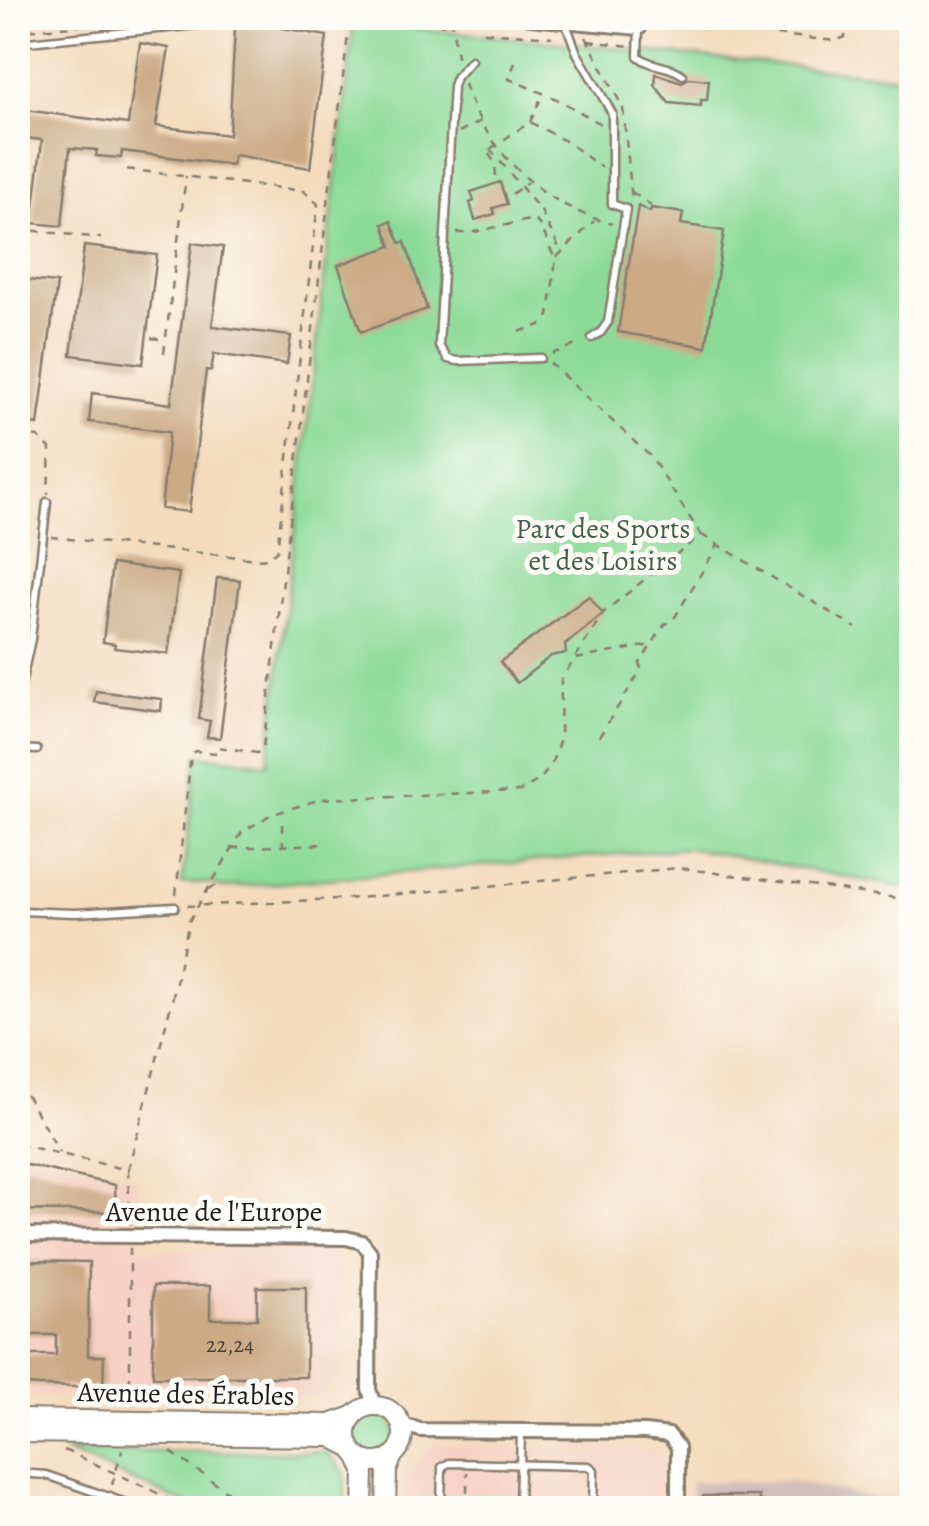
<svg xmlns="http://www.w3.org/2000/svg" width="929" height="1526" viewBox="0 0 929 1526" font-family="Alegreya,serif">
<rect width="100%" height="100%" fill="#fdfcf7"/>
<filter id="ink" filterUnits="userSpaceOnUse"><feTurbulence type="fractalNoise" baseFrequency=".01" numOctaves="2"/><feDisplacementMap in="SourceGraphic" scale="20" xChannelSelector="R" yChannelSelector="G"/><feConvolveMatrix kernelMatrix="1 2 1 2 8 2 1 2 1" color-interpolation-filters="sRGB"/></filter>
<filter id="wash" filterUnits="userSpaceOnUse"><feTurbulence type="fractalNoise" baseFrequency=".0048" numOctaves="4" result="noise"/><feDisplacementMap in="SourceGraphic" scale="40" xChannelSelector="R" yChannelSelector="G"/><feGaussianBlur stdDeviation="2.25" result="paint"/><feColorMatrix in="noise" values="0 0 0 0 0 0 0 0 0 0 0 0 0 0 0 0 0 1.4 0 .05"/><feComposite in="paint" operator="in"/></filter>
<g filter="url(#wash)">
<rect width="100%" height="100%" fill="#f4dbbe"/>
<g fill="#f5d2c3">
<path d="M18,1152l120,27 2,71 191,-2 11,17 -1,111 -22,20h-301z"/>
<path d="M432,1445l219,6 13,9v48h-260l1,-30z"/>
</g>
<path fill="#d1bfbd" d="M791,1481l91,19 29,8h-221l1,-26z"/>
<g fill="#8cda98" stroke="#547b5a" stroke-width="2.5">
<path d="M354,22l557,56v811l-222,-41 -468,40 -10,-5 -29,1 15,-129 71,8z"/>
<circle cx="375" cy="1434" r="20"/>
<path d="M64,1451l263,1 18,21v35h-149z"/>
</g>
<g id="blocks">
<g fill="#cbaa86">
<path d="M271,26l56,10 -17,132 -76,-13 -2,10 -110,-14 -1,7 -25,-2 1,-6 -27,-2 -8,78 -30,-3 10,-83 -24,-3v-28l110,15 12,-81 29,5 -13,78 73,9 6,-107z"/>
<path d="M656,74l26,8 7,-4 20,2 -2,20h-6v6l-32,-3 -14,-18z"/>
<path d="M500,182l7,22 -14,4 2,6 -20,6 -5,-17 4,-2 -3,-9z"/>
<path d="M638,206l12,6 1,-4 32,5 -2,11 43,7 -18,116 -88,-15z"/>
<path d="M391,221l9,22 5,-1 22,67 -66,23 -23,-67 53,-19 -8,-22z"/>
<path d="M192,243l31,4 -11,79 79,10 -4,28 -73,-10 -3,17 -5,-1 -17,142 -28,-3 8,-77 -80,-10 3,-29 79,11z"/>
<path d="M84,246l73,9 -14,109 -72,-9z"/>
<path d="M18,279l39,4 -19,142 -20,-3z"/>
<path d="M112,564l67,9 -11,81 -54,-6 1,-4 -12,-2z"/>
<path d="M217,578l23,2 -20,158 -13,-1 3,-16 -11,-2z"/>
<path d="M589,596l14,18 -38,31 1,8 -15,3 -34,27 -17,-21z"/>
<path d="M96,691l66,8 -1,12 -67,-9z"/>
<path d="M18,1163l97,22 1,27 -98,-2z"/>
<path d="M18,1261l71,1 -1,94h16l-1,32 -85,-3v-30h38v-20h-38z"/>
<path d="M153,1286h57v33h47v-32h49v90h-153z"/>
<rect x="703" y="1496" width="56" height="12"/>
</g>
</g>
</g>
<g filter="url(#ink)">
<use href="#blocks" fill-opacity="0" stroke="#887c6d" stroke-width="2.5"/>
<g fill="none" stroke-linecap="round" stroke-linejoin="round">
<g stroke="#887c6d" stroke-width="11">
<g id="lane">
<path d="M566,24l11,29 35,60v91l14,5 -18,113 -7,10 -9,6"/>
<path d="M639,28l-1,28c14,12 31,8 45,19"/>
<path d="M18,43l219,-22"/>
<path d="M471,60l-15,17 -3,9 -14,260 9,13 9,2 84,-3"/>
<path d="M18,698l13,-59 16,-137"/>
<path d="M18,749l19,1"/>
<path d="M18,911l57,2 100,-6"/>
<path d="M18,1473l28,2 94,33"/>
<path d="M109,1508l1,-12"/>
<path d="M441,1508l1,-41 7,-4 140,3 5,4 -1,38"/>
<path d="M519,1508l2,-77"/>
</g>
</g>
<g stroke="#887c6d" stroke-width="18">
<g id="street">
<path d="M18,18h3"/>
<path d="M531,18l108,10"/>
<path d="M18,1235l328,3 16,4 8,10 -1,137 5,17"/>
<path d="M401,1425l20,5 224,2 24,3 9,12v61"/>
</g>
</g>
<g stroke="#887c6d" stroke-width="22">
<g id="secondary">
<circle cx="375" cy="1434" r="28"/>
<path d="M18,1419l312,5 23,-8"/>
<path d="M18,1433l313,4 19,10"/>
<path d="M358,1457l6,14 -1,37"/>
<path d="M386,1508l1,-37 6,-16"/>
</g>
</g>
<g stroke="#887c6d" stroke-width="2.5" stroke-dasharray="8 8" stroke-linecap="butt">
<path d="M376,18l68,7"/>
<path d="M451,18l7,44"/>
<path d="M649,22l187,19 9,-4 3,-19"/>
<path d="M29,30l128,-12"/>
<path d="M484,32l68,5"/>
<path d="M586,37l37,71 9,92"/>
<path d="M588,41l42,5"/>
<path d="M515,62l-6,17 50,21 45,26"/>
<path d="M464,84c23,68 78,121 148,140"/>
<path d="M530,122l13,-28"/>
<path d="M459,132l26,-13"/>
<path d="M490,149l51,62 20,41"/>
<path d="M496,176l-1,-13 -8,-12 43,-29 37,20 34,25"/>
<path d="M632,192l19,14"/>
<path d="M512,194l15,-12"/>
<path d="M18,229l83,9"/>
<path d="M457,233h13l63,-14c14,9 12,26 23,39l-7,58 -9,9 -21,7"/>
<path d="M557,257l37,-36"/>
<path d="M151,338l14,2"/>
<path d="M164,353l22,-177"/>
<path d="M552,354l29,-11"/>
<path d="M18,435l20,2 12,11 -2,46"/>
<path d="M702,535l154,93"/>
<path d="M51,537l206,22 11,-1 9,-8 41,-346 -14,-13 -179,-22"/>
<path d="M576,659l75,-14"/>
<path d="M599,737l42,-67 -1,-7 25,-39 7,-2 46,-77"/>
<path d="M282,824l1,21"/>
<path d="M232,848l91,-4"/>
<path d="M209,889l7,-4 1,-8"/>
<path d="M176,895l15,-141 4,-3 22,2 1,-6 39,6 6,-5 87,-730"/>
<path d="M187,906l171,-8 322,-30 232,32"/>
<path d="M18,1081l42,72"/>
<path d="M18,1144l110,26 2,55"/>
<path d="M128,1170l44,-169 17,-80 53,-89 28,-17 51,-16 199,-8 21,-12 11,-17 8,-23 1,-59 44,-69 96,-76 -50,-78 -101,-94"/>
<path d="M130,1248v157"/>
<path d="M64,1450l84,38 36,20"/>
<path d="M171,1452l58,41 16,15"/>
<path d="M112,1485l10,-35"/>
<path d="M467,1508v-36"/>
</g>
<use href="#lane" stroke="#fff" stroke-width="6"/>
<use href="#street" stroke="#fff" stroke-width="12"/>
<use href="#secondary" stroke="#fff" stroke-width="18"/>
</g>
</g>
<g text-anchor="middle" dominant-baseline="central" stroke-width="10" stroke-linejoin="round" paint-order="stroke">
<g font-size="22" fill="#484036">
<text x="230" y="1345">22,24</text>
</g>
<g font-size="28" fill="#435e47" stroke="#fdfcf7">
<text x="603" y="529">Parc des Sports<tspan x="603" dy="32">et des Loisirs</tspan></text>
</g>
<g font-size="28" fill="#1c1c1c" stroke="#fdfcf7">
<text x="214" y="1212">Avenue de l'Europe</text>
<text transform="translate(186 1394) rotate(1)">Avenue des Érables</text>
</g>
</g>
<rect width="929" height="1526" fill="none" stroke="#fdfcf7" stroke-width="60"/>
</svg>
